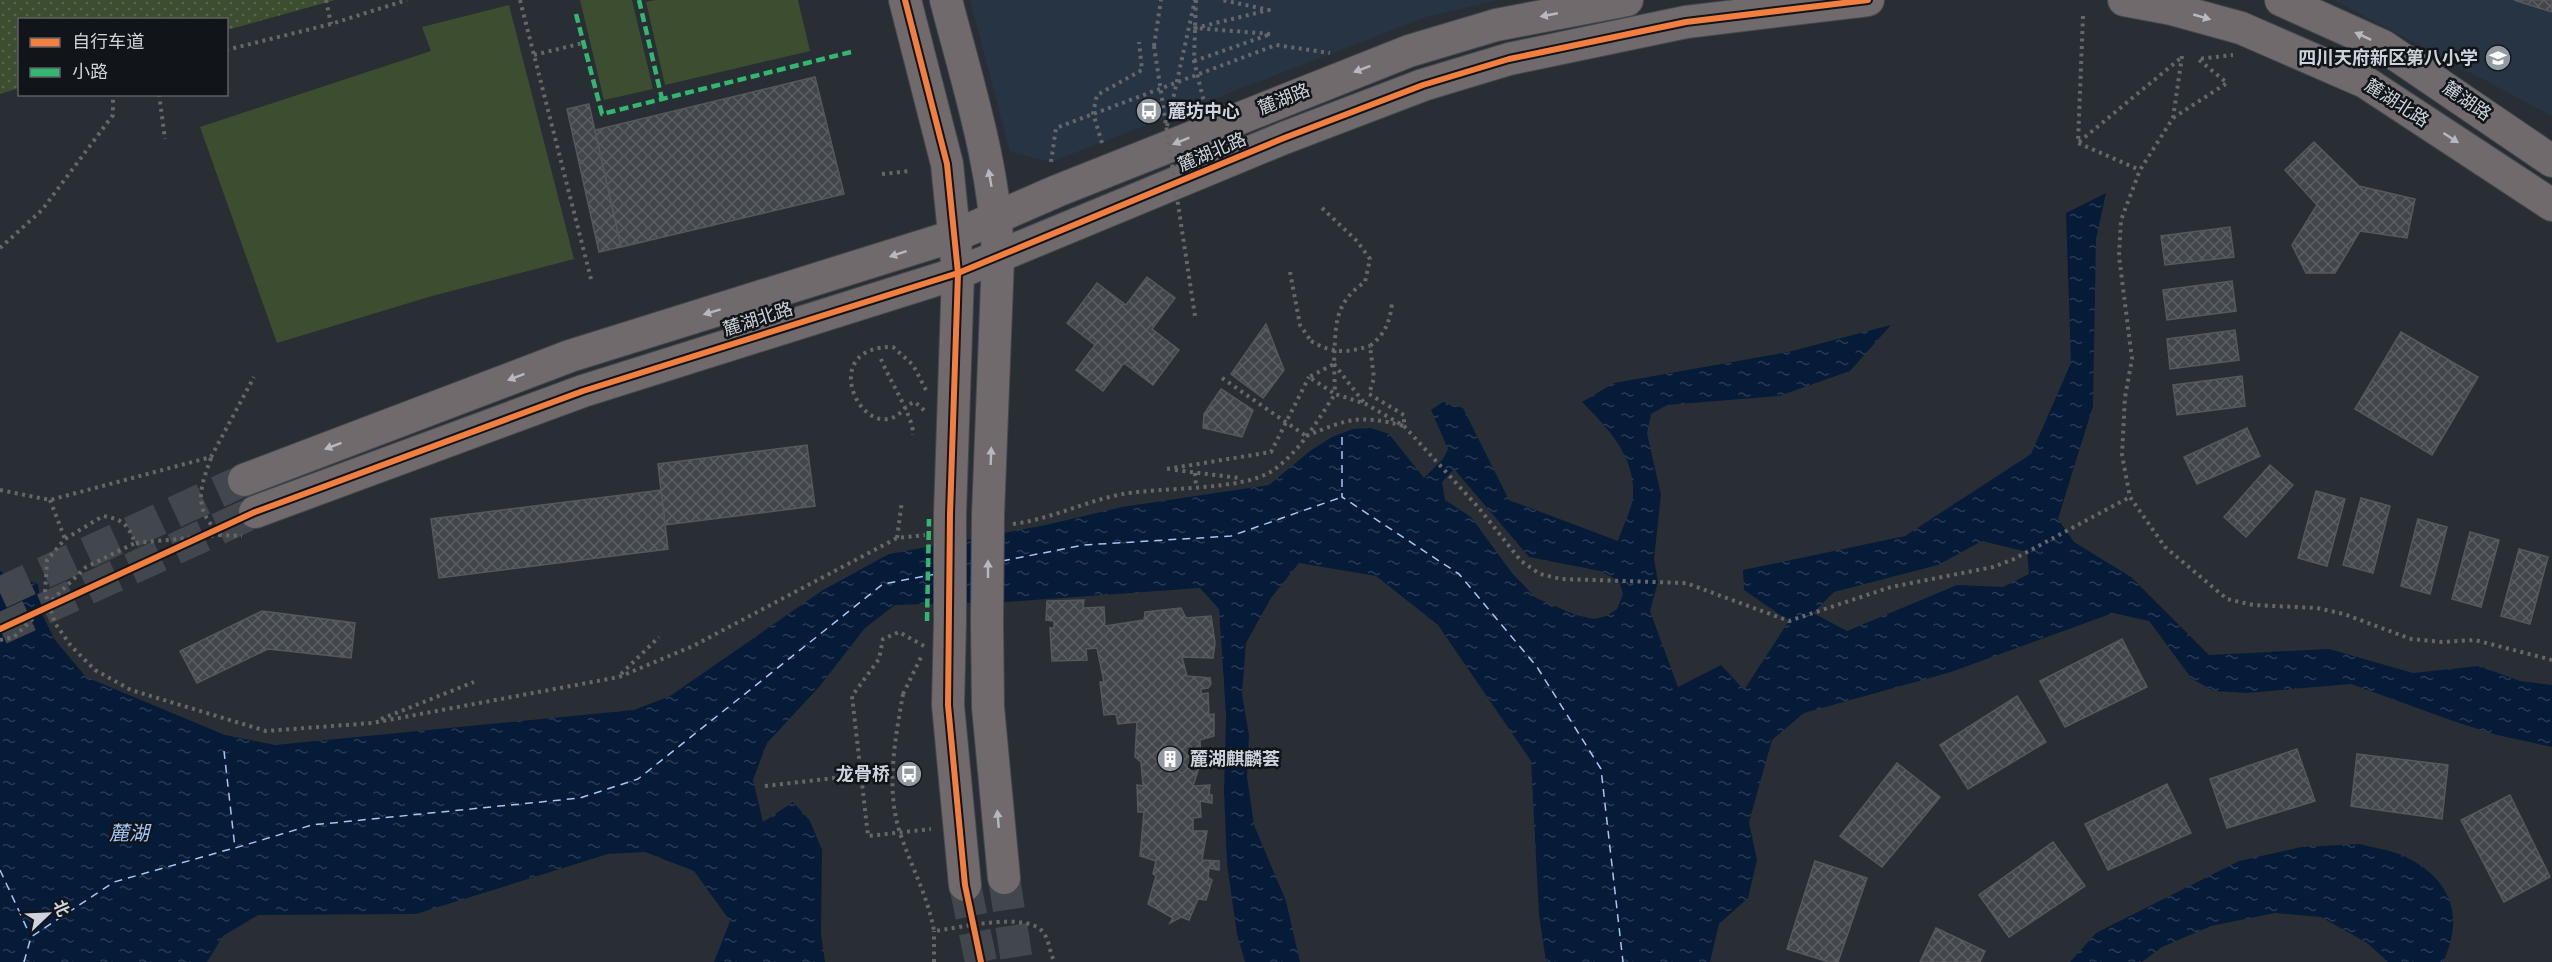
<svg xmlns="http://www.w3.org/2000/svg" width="2552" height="962" viewBox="0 0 2552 962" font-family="'Varela Round','Noto Sans SC',sans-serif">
<defs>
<pattern id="park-dots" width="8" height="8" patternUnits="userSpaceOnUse" patternTransform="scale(1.5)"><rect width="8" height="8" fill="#3d4d2f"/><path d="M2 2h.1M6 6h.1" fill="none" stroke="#58664d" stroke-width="1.8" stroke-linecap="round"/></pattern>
<pattern id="water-ripples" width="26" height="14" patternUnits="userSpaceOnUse" patternTransform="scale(1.5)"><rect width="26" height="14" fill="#061b38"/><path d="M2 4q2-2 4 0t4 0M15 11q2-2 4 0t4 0" fill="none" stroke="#293b54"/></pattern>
<pattern id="building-cross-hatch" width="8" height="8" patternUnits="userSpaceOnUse" patternTransform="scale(1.5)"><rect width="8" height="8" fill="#42454a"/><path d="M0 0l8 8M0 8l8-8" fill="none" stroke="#5c5f64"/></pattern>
</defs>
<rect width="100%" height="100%" fill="#292e34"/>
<g fill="#273443">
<path d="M970,0h529l-73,17 -375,145 -41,-10z"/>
<path d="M2334,0h218v116z"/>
</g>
<path fill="url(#park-dots)" d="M0,0h335l-108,30 -1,-10h-206l-1,68 -19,6z"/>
<g fill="#3d4d2f">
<path d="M580,0h52l21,89 -49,11z"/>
<path d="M656,0h142l12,51 -145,34 -19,-83z"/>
<path d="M509,5l65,254 -142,37 -155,47 -77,-216 231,-76 -9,-24z"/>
</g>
<g fill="url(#water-ripples)" fill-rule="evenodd">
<path d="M2106,193l-10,46 -3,167 -35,113 16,23 57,35 78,78 120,-6 84,24 66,-7 41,15 32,4v62l-55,-12 -44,-14 -102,-37 -105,9 -32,-2 -22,-12 -43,-58 -36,-8 -162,59 -147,41 -32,27 -23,82 8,38 -9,38 -29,26 -9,38h-164l-7,-47 -8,-154 -93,-136 -62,-49 -77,-13 -28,35 -25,45 -4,51 7,41 -2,42 7,48 32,76 14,61h-55l-8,-28 -10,-70 -3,-73 2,-76 -7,-106 -19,-21 -196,14 -109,3 -30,23 -46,59 -52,56 -14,37 10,42 30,-20 17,19 12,29 -1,84 4,28h-111l16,-41 -36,-50 -49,-19 -37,2 -192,60 -158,1 -35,21 -16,26h-207v-391l38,13 4,30 13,26 31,37 139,58 50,10 359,-35 36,-14 153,-106 66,-36 157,-29 76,-18 147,-22 41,-34 22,-14 21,-8 18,-1 18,6 35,44 19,-19 5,-10 -17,-39 12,-8 20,6 46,92 109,41c4,-13 13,-30 15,-44 3,-40 -25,-69 -51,-95l32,-19 174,-31 103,-27 -41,46 -71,25 -112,9 -16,9 -4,19 14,62 -7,64 4,23 -8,29 28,76 43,-22 23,25 45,-69 -45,-31 -1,-20 162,-34 126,-82 40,-91 -5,-150zM1454,469l75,88 71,14 19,10 4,13 -6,15 -11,7 -12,3 -18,-4 -40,-17 -24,-25 -41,-56 -26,-17 -3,-18zM1982,541l45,11 2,22 -26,13 -46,-2 -110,46 -34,-18 21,-21 104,-27z"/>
<path d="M2360,844c14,4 31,6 44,12 47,23 61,59 39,106h-55l-21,-19 -46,-26 -46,-4 -64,13 -49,21 -20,15h-72l26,-29 143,-72 62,-14z"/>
</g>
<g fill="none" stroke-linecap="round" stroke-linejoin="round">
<g stroke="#a3c7f7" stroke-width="1.5" stroke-dasharray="8 6" stroke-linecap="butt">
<path d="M1342,437v60l117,77 78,93 64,102 22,193"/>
<path d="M1002,561l82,-16 147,-9 111,-39"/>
<path d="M224,751l11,97 77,-23 268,-27 58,-19 245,-195 53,-10"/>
<path d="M0,870l30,65"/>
<path d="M24,962l7,-25 83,-55 120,-34"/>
</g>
</g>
<g fill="url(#building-cross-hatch)" stroke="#57585e" stroke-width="1.5">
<path d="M2514,0h38v12z"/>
<path d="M815,77l29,117 -223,53 -26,-117z"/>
<path d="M589,104l32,143 -22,5 -32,-143z"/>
<path d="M2314,142l45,44 56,13 -8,39 -47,-7 -25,42h-29l-14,-28 25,-40 -32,-35z"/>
<path d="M2230,227l4,30 -69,8 -4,-29z"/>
<path d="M1147,277l28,21 -23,31 27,21 -26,35 -29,-22 -21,28 -27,-21 19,-25 -28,-22 30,-40 29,22z"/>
<path d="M2232,281l4,30 -69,9 -4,-30z"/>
<path d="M1266,324l18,46 -21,28 -32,-24z"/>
<path d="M2235,330l4,30 -69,9 -3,-30z"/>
<path d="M2401,332l77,45 -46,78 -77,-46z"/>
<path d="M2242,376l3,30 -68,9 -4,-30z"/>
<path d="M1221,389l32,21 -11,27 -39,-9 1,-14z"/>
<path d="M2247,428l13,28 -63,28 -13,-27z"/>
<path d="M807,445l8,61 -150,19 -7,-61z"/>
<path d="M2270,465l23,20 -47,52 -22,-20z"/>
<path d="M661,490l7,59 -229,29 -8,-59z"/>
<path d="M2316,491l29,8 -18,67 -29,-8z"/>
<path d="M2361,498l29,8 -17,67 -30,-8z"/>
<path d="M2418,519l29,8 -17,67 -29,-8z"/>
<path d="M2470,532l29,8 -18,67 -29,-8z"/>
<path d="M2519,549l29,8 -18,67 -29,-8z"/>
<path d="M1084,600l-1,8 21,-1 1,19 39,-6 1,-8 36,-4 5,10 25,-2 4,27 -2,15 -31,-1 5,19 23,2 1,6 -3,4 -7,1v5l7,-1 1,22 5,-1v22l-14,4 1,21 -8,25 17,-1 -1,9 3,1v8l-12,-2 1,16 -8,1v13h14l-5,29 17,1v9l-10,-2 -1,9 4,3 -6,20 -8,-1 -9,21 -8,-3 -11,6 3,-5 -25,-14 8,-28 -3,-2 3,-13 -16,-5 4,-44h-6l-1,-27 6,1 -2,-24 -6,-5 2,-35 -19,2 -2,-10 -12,1 -4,-33h4l-7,-34 -11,1 1,11 -35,1 -2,-33h4v-7l-8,-1 1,-19z"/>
<path d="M262,611l93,12 -4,35 -83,-9 -71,34 -17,-32z"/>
<path d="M2122,639l25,48 -82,40 -25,-46z"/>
<path d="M2017,696l29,46 -78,47 -28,-44z"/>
<path d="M2297,749l18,52 -88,27 -17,-49z"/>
<path d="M2357,754l91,11 -6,54 -91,-13z"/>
<path d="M1897,763l43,34 -58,70 -42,-31z"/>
<path d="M2167,784l24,49 -83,37 -23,-46z"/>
<path d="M2510,795l40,82 -46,25 -43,-82z"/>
<path d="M2053,842l32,44 -76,51 -30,-42z"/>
<path d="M1815,861l52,17 -29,84h-9l-42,-13z"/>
<path d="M1936,928l49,23 -5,11h-60z"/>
</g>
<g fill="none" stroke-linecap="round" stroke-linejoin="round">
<g stroke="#42474d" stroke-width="32" stroke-dasharray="32 16" stroke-linecap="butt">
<path d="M0,593l244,-113"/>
<path d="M0,629l255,-117"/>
<path d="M1004,878l13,84"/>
<path d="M965,885l16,77"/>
</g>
<g stroke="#44494e" stroke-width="34">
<g id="tertiary">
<path d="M905,0l42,164 11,109 -8,241"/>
<path d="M946,0c22,85 50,170 52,258l-10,257"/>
<path d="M2124,0l48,9 69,19 124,54 187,123"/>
<path d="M2281,0l102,46 169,115"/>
<path d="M244,480l326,-124 384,-120 103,-45 352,-140 87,-26 131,-25"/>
<path d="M255,512l328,-121 375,-118 326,-135 139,-53 86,-26 177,-37 182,-22"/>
<path d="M950,621l-2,84 17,180"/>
<path d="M987,622l1,85 16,171"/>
</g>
</g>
<g stroke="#67666a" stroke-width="4" stroke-dasharray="3 4.5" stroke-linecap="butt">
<path d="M326,0l5,24"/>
<path d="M520,0l72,283"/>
<path d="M1196,0l-2,61 10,41"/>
<path d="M2083,16l-5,127 62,27"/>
<path d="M1154,46l7,-46"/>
<path d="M226,50l105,-26 76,-24"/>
<path d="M534,55l49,-12"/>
<path d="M2182,56l-9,62 -33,52 -19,50 -2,36 13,103 -7,38 -3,58 8,42 35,50 62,52 26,6 64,3 27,6 67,25 31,3 33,-2 77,20"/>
<path d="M1194,61l77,-27 -76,-6 74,-18 -47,-10"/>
<path d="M159,94l6,45"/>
<path d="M2173,118l54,-35 -29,-24 35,-4"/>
<path d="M2079,142l103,-85"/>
<path d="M1102,143l-9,-30 4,-18 45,-25 -3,-28"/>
<path d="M1051,162l5,-34 220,-83 54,8"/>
<path d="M882,174l28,-3"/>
<path d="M1322,208l35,33 13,18 -5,23c-33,22 -29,46 -31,82l-25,13 26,17"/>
<path d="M0,248l42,-38 71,-95v-21"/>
<path d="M1290,272l10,53 11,16"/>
<path d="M881,359c8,21 33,58 32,76"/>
<path d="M1334,364l31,40"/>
<path d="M1334,364l1,29"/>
<path d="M1222,378l84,58"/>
<path d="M926,390l-13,-25 -20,-18c-70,-1 -39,78 -5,72 13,-2 16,-14 27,-17l11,10"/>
<path d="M1306,436c42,-17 53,-22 98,-10v-11l-35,-21 5,-16 -4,-32c15,-12 20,-24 22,-43"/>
<path d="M211,458c-12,33 -18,51 10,77l21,1"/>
<path d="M1167,469l104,-17 38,-75"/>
<path d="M1175,470l64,8"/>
<path d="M1195,473l1,14"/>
<path d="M0,490l50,10 161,-43 43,-80"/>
<path d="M50,500l15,39"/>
<path d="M1013,524c38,-5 73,-23 110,-30 38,-7 118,-3 149,-23 27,-18 46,-51 63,-77l31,10 38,22 74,81 43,54 19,13 21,5 125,4 103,38 102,-34 102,-20 21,-8 116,-62"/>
<path d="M221,535l-86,8c-7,-19 -13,-24 -32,-27l-38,23 -18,21 -2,33 10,30 16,23 24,24 36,20 135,41 106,-8 247,-46 74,-31 204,-108 28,-3"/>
<path d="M897,538l5,-37"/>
<path d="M924,646l-25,-14 -16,7 -4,20 -27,37 16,140 63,-7"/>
<path d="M621,674l38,-37"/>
<path d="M903,694l18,-37"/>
<path d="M381,719l93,-37"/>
<path d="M765,786l96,-11"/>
<path d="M934,962v-31"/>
</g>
<use href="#tertiary" stroke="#706a6d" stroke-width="32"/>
<g stroke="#44494e" stroke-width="34" stroke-linecap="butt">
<g id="tertiary-bridge">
<path d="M950,514v107"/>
<path d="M987,622l1,-107"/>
</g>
</g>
<g stroke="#67666a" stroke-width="4" stroke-dasharray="3 4.5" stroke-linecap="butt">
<path d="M1154,46l41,270"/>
<path d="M1167,126l28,-126"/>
<path d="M1311,341c23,13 34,12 59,5"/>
<path d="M0,640l14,-3 72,-70 49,-24"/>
<path d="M903,694c-8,46 -18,97 -2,142 11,32 27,61 33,95 26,-3 92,-20 109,1 7,9 6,21 12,30"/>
</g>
<use href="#tertiary-bridge" stroke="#706a6d" stroke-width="32"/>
<g stroke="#33b770" stroke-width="4.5" stroke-dasharray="9 4.5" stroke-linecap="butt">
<path d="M639,0l23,99"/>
<path d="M576,14l26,100 249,-62"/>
<path d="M927,621l2,-102"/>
</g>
<g stroke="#11151a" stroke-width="10">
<g id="cycleway">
<path d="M905,0l42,164 11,109 -8,241 -2,191 17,180 16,77"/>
<path d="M0,629l255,-117 328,-121 375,-118 326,-135 139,-53 86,-26 177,-37 182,-22"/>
</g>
</g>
<use href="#cycleway" stroke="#f27e40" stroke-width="6"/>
</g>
<defs><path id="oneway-solid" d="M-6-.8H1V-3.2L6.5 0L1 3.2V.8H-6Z" transform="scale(1.5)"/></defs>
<g fill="#b6bac0">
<use href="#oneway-solid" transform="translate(1549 15) rotate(169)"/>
<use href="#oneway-solid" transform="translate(2202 17) rotate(16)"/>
<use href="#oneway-solid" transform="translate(2363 36) rotate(-155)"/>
<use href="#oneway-solid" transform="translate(1362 69) rotate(159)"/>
<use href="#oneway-solid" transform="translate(2451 138) rotate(33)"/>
<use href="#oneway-solid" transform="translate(1181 141) rotate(158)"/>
<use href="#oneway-solid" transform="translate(990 178) rotate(-100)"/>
<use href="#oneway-solid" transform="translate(898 254) rotate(162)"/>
<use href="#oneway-solid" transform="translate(712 312) rotate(163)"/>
<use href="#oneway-solid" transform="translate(516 377) rotate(159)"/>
<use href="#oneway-solid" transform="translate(333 446) rotate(159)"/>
<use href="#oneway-solid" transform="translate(991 456) rotate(-88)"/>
<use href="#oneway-solid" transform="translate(988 569) rotate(-90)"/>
<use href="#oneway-solid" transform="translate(998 819) rotate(-95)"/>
</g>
<defs>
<g id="school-disc" transform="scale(1.35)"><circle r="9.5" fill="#949aa1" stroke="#11151a"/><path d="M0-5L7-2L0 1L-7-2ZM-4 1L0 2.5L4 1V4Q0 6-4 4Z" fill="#fff"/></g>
<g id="bus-disc" transform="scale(1.35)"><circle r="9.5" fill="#949aa1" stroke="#11151a"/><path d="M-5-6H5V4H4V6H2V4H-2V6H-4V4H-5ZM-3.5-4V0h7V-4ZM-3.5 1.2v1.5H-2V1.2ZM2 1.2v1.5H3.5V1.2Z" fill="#fff"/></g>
<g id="building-disc" transform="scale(1.35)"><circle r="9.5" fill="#949aa1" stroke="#11151a"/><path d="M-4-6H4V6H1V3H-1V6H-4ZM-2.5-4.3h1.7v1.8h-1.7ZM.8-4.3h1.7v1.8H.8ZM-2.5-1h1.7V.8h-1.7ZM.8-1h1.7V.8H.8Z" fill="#fff"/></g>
</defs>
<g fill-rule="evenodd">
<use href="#school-disc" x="2498" y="58"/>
<use href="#bus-disc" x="1149" y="111"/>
<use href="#building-disc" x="1170" y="759"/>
<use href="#bus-disc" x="909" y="774"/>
</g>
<g text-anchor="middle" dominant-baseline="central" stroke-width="5" stroke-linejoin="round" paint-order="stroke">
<g font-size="18" font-weight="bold" fill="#ced4db" stroke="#11151a" text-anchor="end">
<text x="2478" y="58">四川天府新区第八小学</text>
<text x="1168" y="111" text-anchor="start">麓坊中心</text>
<text x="1190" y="759" text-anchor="start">麓湖麒麟荟</text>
<text x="890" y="774">龙骨桥</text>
</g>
<g font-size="18" fill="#ced4db" stroke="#11151a">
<text transform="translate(1284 99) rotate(-22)">麓湖路</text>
<text transform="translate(2467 101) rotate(35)">麓湖路</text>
<text transform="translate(2397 103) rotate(33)">麓湖北路</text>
<text transform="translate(1212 152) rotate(-23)">麓湖北路</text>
<text transform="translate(758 319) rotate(-18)">麓湖北路</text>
</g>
<g font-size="20" font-style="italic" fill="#a3c7f7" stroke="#11151a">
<text x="129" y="834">麓湖</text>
</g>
</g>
<rect x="18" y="18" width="210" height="78" fill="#11151a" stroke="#5d6167" stroke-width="1.5"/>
<rect x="30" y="38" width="30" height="9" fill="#f27e40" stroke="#5d6167" stroke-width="1.5"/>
<text x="72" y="48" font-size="18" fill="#ced4db">自行车道</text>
<rect x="30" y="68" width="30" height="9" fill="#33b770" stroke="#5d6167" stroke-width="1.5"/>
<text x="72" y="78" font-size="18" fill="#ced4db">小路</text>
<g transform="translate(48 914) rotate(67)" stroke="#11151a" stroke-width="4.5" paint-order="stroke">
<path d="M0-4.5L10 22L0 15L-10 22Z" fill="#ced4db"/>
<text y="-9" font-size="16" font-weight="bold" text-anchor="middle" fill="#ced4db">北</text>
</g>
</svg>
